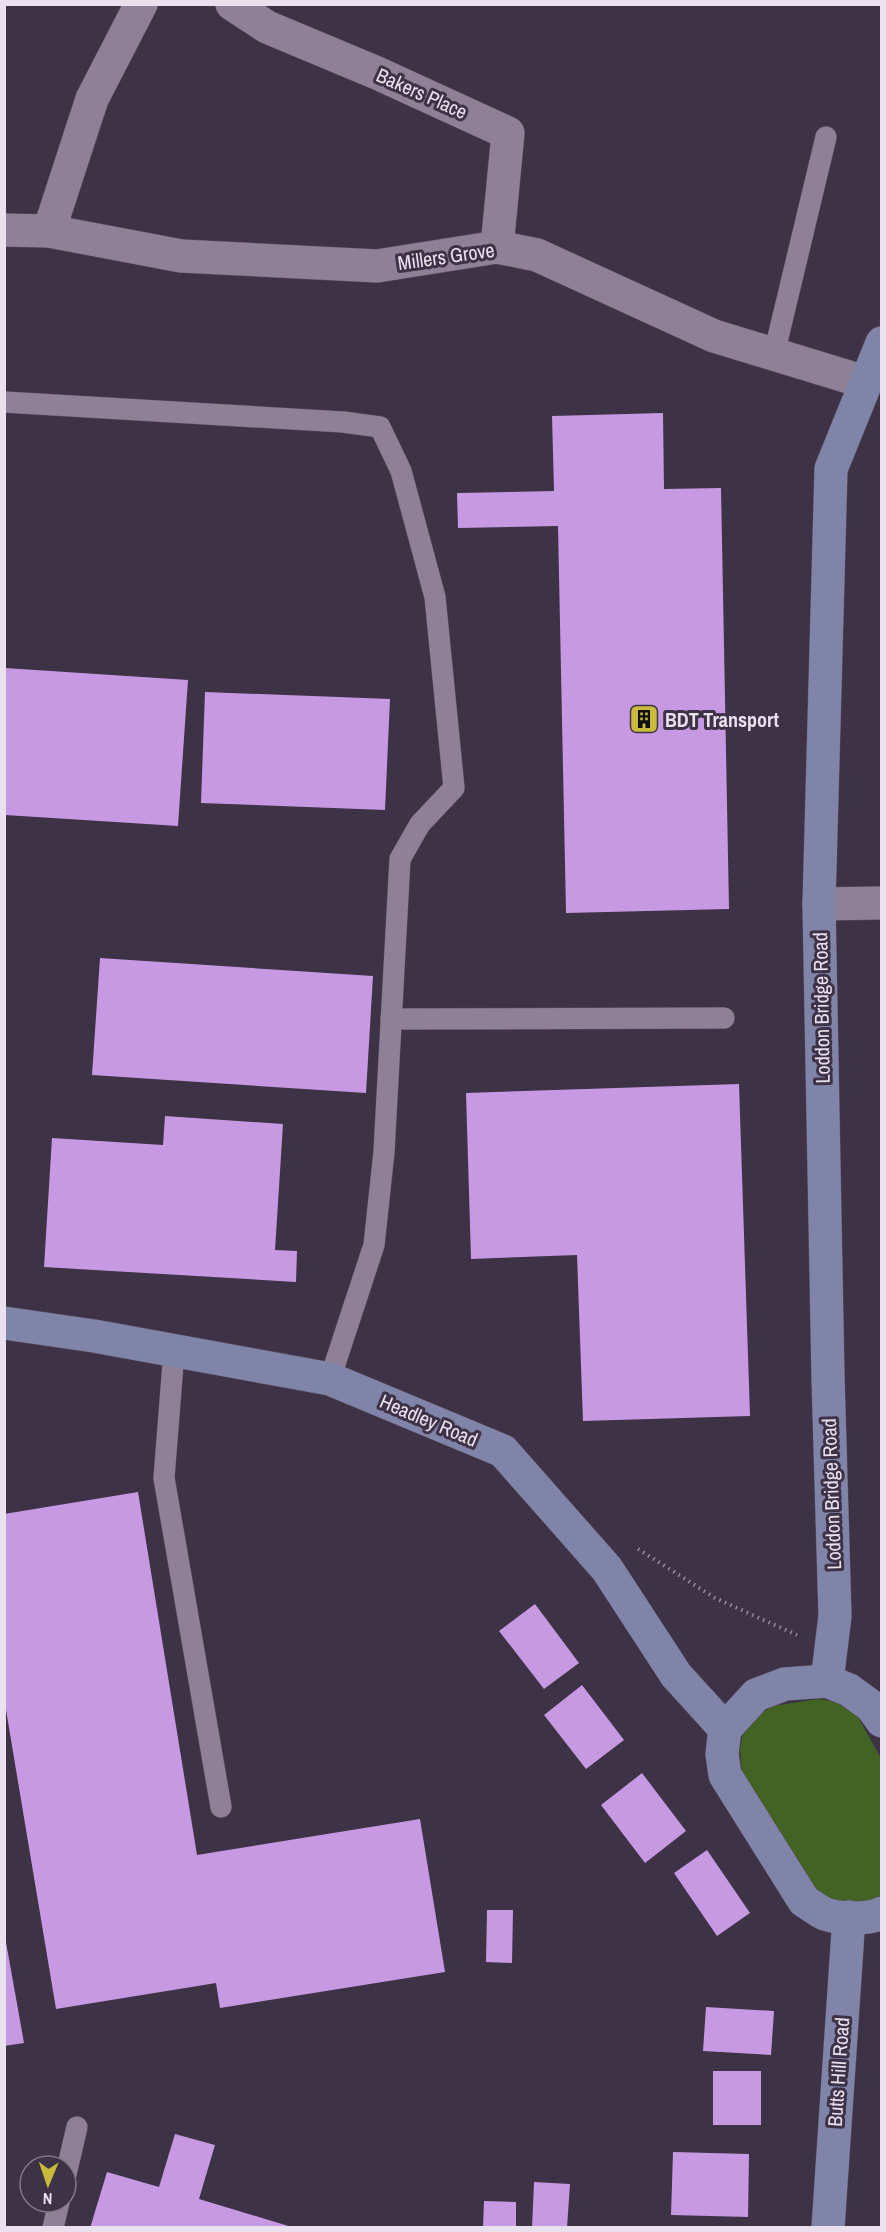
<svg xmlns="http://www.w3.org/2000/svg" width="886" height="2232" viewBox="0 0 886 2232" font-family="'Archivo Narrow',sans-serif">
<rect width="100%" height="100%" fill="#3e3246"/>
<path fill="#436324" d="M818,1699l20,3 17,10 26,46v137l-16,8 -19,2 -30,-12 -74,-121 -2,-23 3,-16 12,-16 18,-11z"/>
<g fill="#c699e2">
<path d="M663,413l1,76 57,-1 8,421 -163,4 -8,-387 -100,2 -1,-35 97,-2 -2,-75z"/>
<path d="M5,668l183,12 -10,146 -173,-11z"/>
<path d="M205,692l185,7 -5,111 -184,-7z"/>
<path d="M100,958l273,18 -7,117 -274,-18z"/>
<path d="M739,1084l11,332 -167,5 -6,-166 -106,4 -5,-166z"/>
<path d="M165,1116l118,8 -8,126 22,1 -1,31 -252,-15 8,-129 111,7z"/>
<path d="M138,1492l59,363 223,-36 25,153 -225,36 -4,-25 -160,26 -52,-311v-184z"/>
<path d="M535,1604l44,59 -35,26 -45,-58z"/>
<path d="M582,1685l42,55 -38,29 -42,-54z"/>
<path d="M642,1773l44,58 -41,32 -44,-58z"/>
<path d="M707,1850l43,63 -33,23 -43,-63z"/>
<path d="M487,1910h26l-1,53 -26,-1z"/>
<path d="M4,1931l20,112 -20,3z"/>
<path d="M706,2007l68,4 -3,44 -68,-4z"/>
<rect x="713" y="2071" width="48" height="54"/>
<path d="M175,2134l40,11 -16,54 96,29h-205l17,-56 52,15z"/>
<path d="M673,2152l76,2 -1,63 -77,-2z"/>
<path d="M534,2182l36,2 -3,44h-35z"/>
<path d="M484,2201l32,1v26h-33z"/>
</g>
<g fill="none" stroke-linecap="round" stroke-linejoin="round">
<g stroke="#5c5162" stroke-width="22">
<g id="lane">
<path d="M774,354l52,-217"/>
<path d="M4,402l339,20 37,5 21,44 34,126 19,191 -34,36 -20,35 -16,293 -10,93 -44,134"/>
<path d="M391,1019l333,-1"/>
<path d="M174,1351l-10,127 57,329"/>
<path d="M66,2174l11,-47"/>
<path d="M53,2228l6,-26"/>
</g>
</g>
<g stroke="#5c5162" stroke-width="34">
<g id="street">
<path d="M232,4l35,23 110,46 131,60 -11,114"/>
<path d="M4,230l45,1 132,25 196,10 120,-19 40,8 177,81 151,46"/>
<path d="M49,231l43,-132 49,-95"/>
<path d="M819,904l63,-1"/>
</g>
</g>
<g stroke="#5c5162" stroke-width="34">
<g id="secondary">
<path d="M4,1323l90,13 236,43 173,72 104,118 69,106 49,54"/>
<path d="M827,1681l8,-65 -7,-239 -9,-473 12,-435 51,-126"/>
<path d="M882,1721l-11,-15 -22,-16 -22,-9 -42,3 -29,11 -31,34 -3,25 3,21 79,126c7,4 14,10 21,13 14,5 43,6 57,-1"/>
<path d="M828,2228l21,-311"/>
</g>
</g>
<path stroke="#958c9c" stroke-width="4" stroke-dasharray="1.5 4.5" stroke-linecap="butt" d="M638,1549l77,49 82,37"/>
<use href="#lane" stroke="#8e8097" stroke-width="21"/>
<use href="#street" stroke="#8e8097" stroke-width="33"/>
<use href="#secondary" stroke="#8084a9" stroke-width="33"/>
</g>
<defs>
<g id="building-square" transform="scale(1.5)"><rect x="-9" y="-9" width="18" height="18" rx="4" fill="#c8bb3b" stroke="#3e3246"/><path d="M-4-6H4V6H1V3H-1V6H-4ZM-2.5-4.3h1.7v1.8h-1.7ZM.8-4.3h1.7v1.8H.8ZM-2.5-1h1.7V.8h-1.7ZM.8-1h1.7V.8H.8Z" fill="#111"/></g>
</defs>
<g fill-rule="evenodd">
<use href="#building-square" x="644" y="719"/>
</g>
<g text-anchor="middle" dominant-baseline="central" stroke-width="6" stroke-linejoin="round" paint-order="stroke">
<g font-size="20" fill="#e9e1ee" stroke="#3e3246">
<text transform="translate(422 93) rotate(24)">Bakers Place</text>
<text transform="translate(446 256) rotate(-8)">Millers Grove</text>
<text transform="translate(821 1008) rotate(-91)">Loddon Bridge Road</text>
<text transform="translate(429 1420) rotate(23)">Headley Road</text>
<text transform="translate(831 1494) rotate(-92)">Loddon Bridge Road</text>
<text transform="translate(838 2072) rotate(-86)">Butts Hill Road</text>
</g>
<g font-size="20" font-weight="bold" fill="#e9e1ee" stroke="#3e3246" text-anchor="start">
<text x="665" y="719">BDT Transport</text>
</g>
</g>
<rect width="886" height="2232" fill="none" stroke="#e9e1ee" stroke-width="12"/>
<g transform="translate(48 2184) rotate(182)"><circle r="28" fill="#3e3246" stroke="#827889" stroke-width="1.5"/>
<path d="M0-4.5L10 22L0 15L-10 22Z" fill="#c8bb3b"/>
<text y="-9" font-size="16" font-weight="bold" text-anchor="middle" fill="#e9e1ee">N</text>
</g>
</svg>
